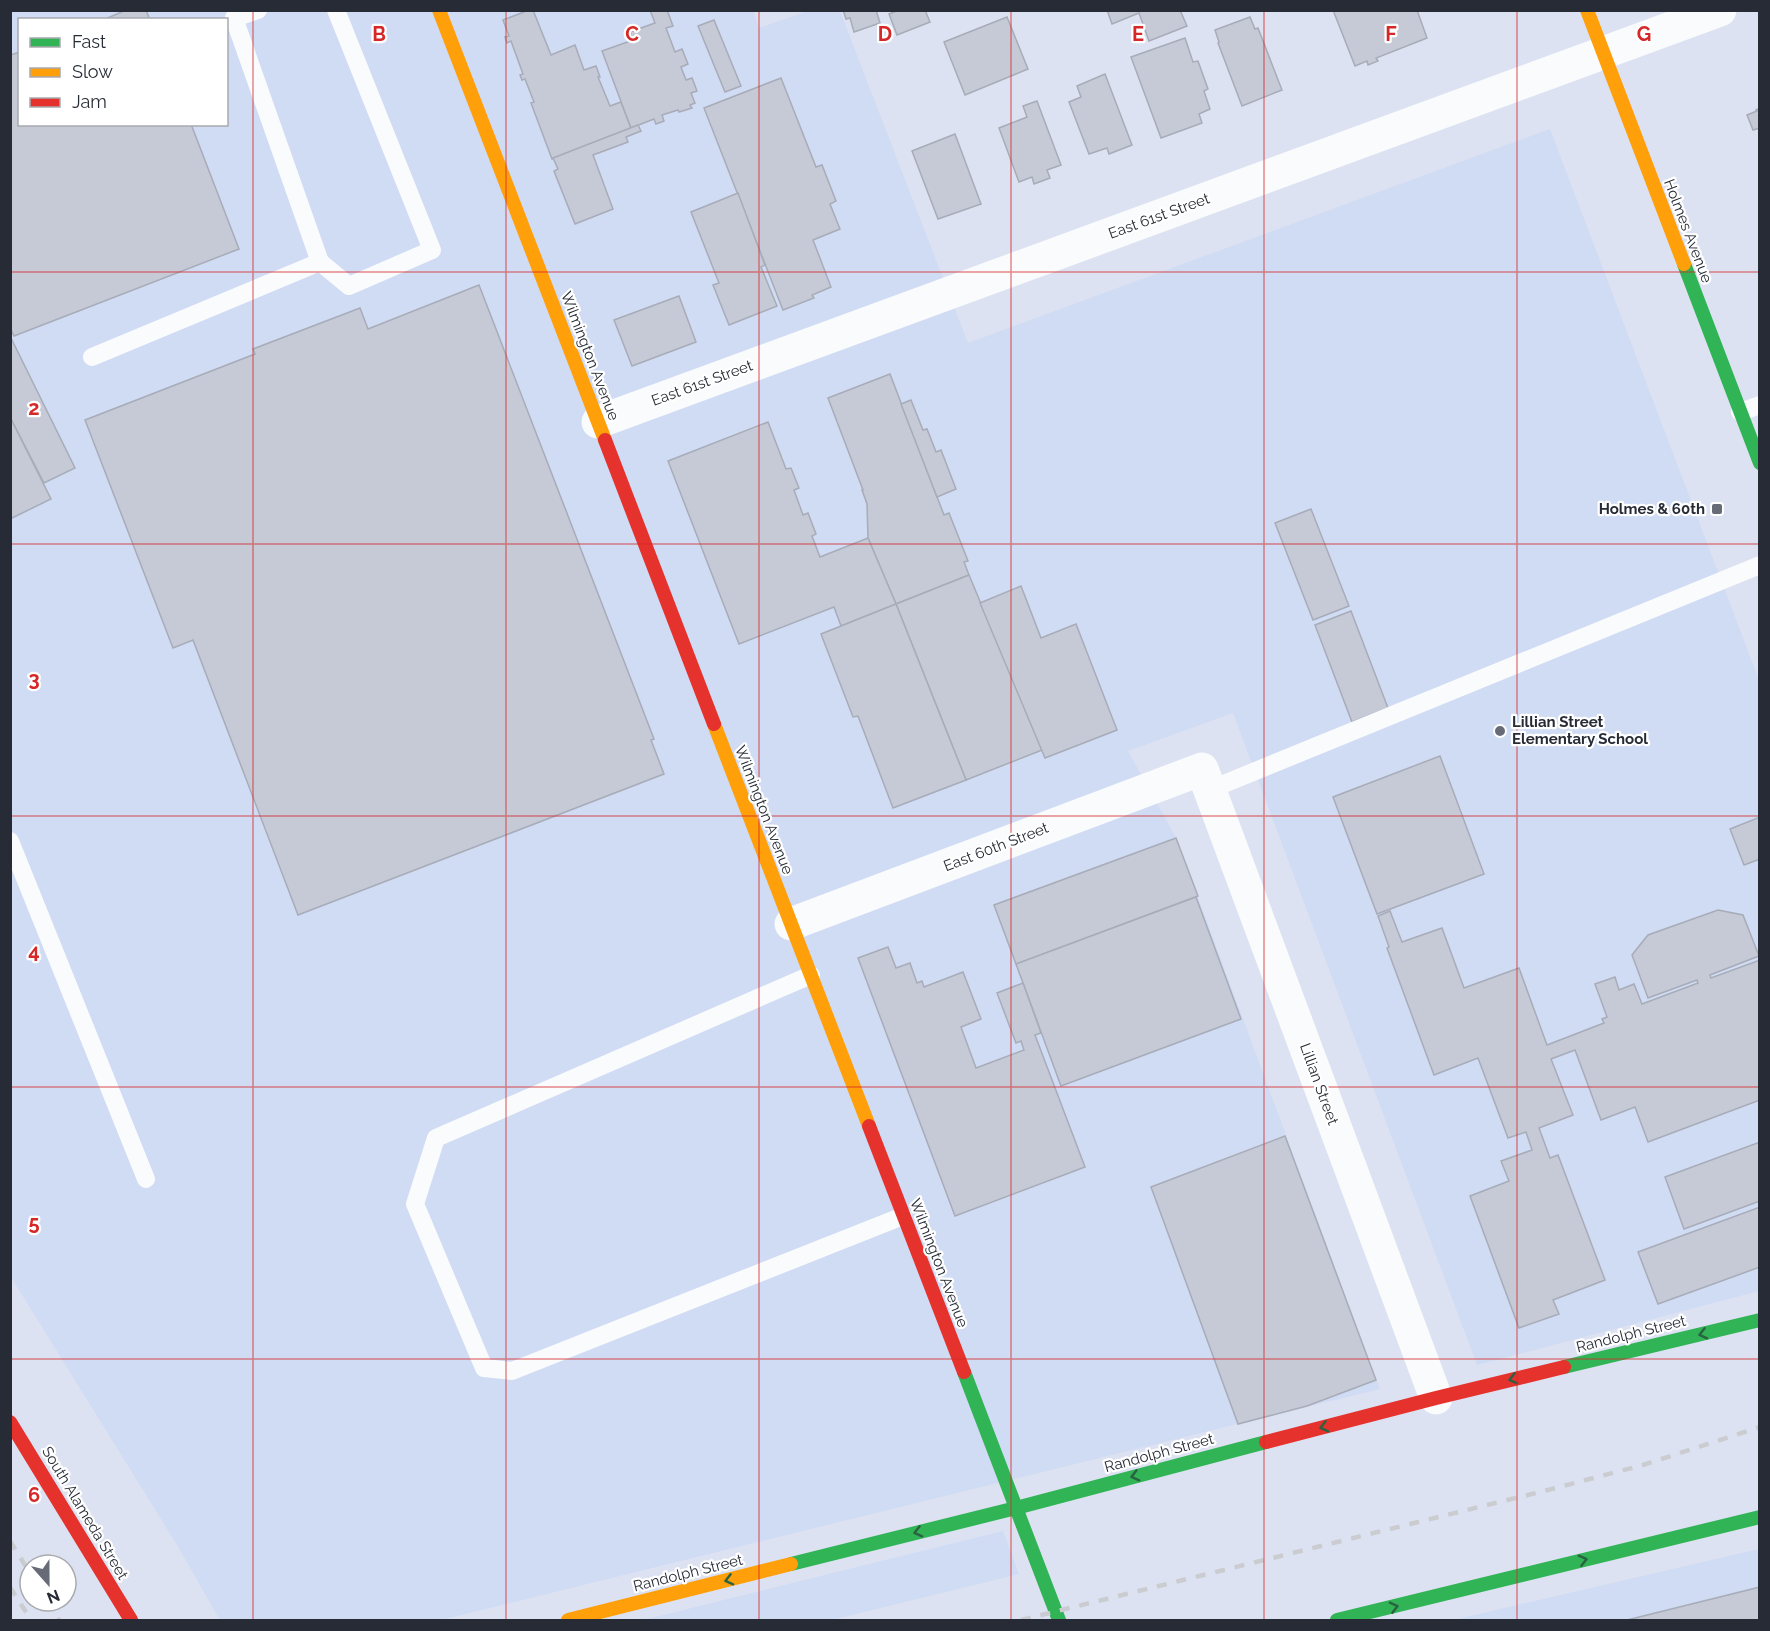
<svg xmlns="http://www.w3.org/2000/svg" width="1770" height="1631" viewBox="0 0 1770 1631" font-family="Raleway,sans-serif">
<rect width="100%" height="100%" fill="#dce2f1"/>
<g fill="#d0dbf4" fill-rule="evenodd">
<path d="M753,10l6,18 48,-17h33l128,332 582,-214 209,551v611l-282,74 -244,-652 -105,38 48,87 204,551 -939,231h-221l-43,-75 -166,-268v-1266zM20,20h206v104h-206z"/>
<path d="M1003,1531l16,43 -187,46h-189z"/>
<path d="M1759,1549v71h-306z"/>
</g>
<g fill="#c5cad6" stroke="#a7acb8" stroke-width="1.5">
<path d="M126,10h20l4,10h-47z"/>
<path d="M529,10h4l18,45 24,-10 9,25 12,-4 4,11h-2l12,29 11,-4 10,26 -79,31 -21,-56 3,-1 -9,-23 -3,1 -2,-5 3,-1 -12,-33 -4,2 -2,-6 4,-1 -6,-16z"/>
<path d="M650,10h17l6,16 -7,2 9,24 7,-3 6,15 -7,3 5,13 6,-2 5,13 -6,2 4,10 -5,2 2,3 -13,4 -1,-2 -16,5 2,6 -8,3 -2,-5 -23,9 -29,-77 31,-11 -3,-8 25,-9z"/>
<path d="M843,10h33l4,13 -26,9 -4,-14 -4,1z"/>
<path d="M899,10h26l5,12 -33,13 -8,-21z"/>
<path d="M1107,10h73l7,16 -38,15 -10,-28 -27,11z"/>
<path d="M1333,10h84l10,28 -51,20 2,3 -10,4 -1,-4 -12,5z"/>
<path d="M1007,17l21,52 -63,26 -21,-53z"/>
<path d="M1250,17l5,12 3,-1 24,62 -40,16 -24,-63 1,-1 -4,-12z"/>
<path d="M714,20l27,66 -16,6 -27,-66z"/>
<path d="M1185,38l8,24 5,-1 10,28 -4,2 6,18 -11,5 3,9 -41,15 -30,-81z"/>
<path d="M20,52v72h171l48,125 -225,87 -4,-9v-272z"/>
<path d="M1105,74l27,71 -23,9 -2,-6 -18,6 -20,-52 12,-5 -4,-11z"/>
<path d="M781,78l35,89 6,-2 14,36 -6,3 10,25 -27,11 18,47 -19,8 2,3 -31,12 -79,-202z"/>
<path d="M1037,101l24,64 -14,5 3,8 -16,6 -2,-7 -13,5 -20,-54 28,-11 -4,-11z"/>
<path d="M1760,108v20l-7,2 -6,-15 10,-4 -1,-1z"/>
<path d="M638,125l3,6 -15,6 2,5 -35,13 20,54 -38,15 -21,-53 4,-2 -5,-11z"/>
<path d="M955,134l26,70 -43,15 -26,-68z"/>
<path d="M738,193l27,72 -4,2 16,39 -48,19 -16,-40 6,-2 -28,-71z"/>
<path d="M479,285l175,454 -3,1 13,34 -366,141 -105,-275 -20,8 -88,-228 170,-66 -2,-5 107,-41 8,21z"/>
<path d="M679,296l17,46 -64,24 -18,-46z"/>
<path d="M10,336l65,132 -31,15 -34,-66z"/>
<path d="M890,374l54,141 5,-2 19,48 -4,1 5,13 -73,29 -28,-66 -1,-34 -5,-14h1l-35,-92z"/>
<path d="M911,400l12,30 4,-1 9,23 5,-2 15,39 -19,8 -36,-93z"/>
<path d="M10,417l41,82 -41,20z"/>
<path d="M768,422l18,47 5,-1 8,20 -5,2 9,25 5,-2 8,21 -4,2 8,21 48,-19 28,66 -55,22 -7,-19 -95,37 -71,-183z"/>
<path d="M1311,509l38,97 -36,14 -38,-97z"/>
<path d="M969,575l73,175 -76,30 -70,-176z"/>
<path d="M1021,586l20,52 35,-14 41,106 -72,28 -65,-155z"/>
<path d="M896,604l70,176 -73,28 -35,-92 -5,1 -32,-83z"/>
<path d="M1351,611l37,97 -36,14 -37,-97z"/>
<path d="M1440,756l44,118 -107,40 -44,-117z"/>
<path d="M1760,817v42l-16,6 -14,-36z"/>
<path d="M1176,838l22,58 -182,68 -22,-59z"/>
<path d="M1196,897l45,122 -180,67 -45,-122z"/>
<path d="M1718,910l25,5 16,41 -49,19 1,3 49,-18v140l-112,42 -13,-35 -34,13 -26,-70 -24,9 22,56 -34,13 11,30 8,-3 47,125 -52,20 6,14 -40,14 -49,-132 39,-15 -8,-20 31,-11 -6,-18 -18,6 -30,-80 -44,17 -47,-127 2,-1 -11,-31 12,-5 12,31 40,-14 22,60 55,-20 28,77 57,-22 -2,-4 5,-2 -12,-33 20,-7 4,13 15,-6 8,20 56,-21 -1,-3 -49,18 -16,-43 16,-20z"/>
<path d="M888,947l8,21 14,-5 7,20 5,-2 2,6 39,-15 18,47 -20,8 15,41 48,-18 -3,-9 -5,2 -19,-50 26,-10 18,50 -6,2 50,132 -130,49 -97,-258z"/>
<path d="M1285,1136l91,244 -69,26 -69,18 -87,-237z"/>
<path d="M1760,1142v59l-76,28 -19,-52z"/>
<path d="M1760,1207v60l-102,37 -20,-52z"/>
<path d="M1760,1587v33h-133z"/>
</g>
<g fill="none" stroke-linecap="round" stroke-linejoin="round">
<g stroke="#fafbfd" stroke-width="18">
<path d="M320,262l29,24 83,-36 -96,-240"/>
<path d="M92,357l228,-95 -86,-244 24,-8"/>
<path d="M1740,412l20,-7"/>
<path d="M1209,790l551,-225"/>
<path d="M10,841l136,338"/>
<path d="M811,975l-375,163 -21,66 69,164 28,3 391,-155"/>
</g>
<g stroke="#fafbfd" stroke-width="33">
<path d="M598,422l1122,-412"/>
<path d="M791,924l411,-155 234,629"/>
</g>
<g stroke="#30b455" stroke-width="14">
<path d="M1684,264l76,199"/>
<path d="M1564,1367l196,-47"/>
<path d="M964,1372l95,248"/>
<path d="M791,1564l225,-56 250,-66"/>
<path d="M1337,1620l423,-103"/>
</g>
<g stroke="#ff9f0a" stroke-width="14">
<path d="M439,10l166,430"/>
<path d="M1587,10l97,254"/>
<path d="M714,724l155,402"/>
<path d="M568,1620l223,-56"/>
</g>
<g stroke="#e5322d" stroke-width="14">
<path d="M605,440l109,284"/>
<path d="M869,1126l95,246"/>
<path d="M10,1422l121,198"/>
<path d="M1266,1442l170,-44 128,-31"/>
</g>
<g stroke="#caccd0" stroke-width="4.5" stroke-dasharray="10 10" stroke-linecap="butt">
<path d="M10,1541l20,32"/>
<path d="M10,1587l21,33"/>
<path d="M47,1601l12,19"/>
<path d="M1021,1620l527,-130 95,-25 117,-38"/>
</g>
</g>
<defs><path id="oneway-chevron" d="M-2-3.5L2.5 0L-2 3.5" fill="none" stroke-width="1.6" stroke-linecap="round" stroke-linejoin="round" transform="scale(1.5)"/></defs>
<g stroke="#2a6242">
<use href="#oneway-chevron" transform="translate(1703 1334) rotate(166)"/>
<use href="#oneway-chevron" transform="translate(1513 1379) rotate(166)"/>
<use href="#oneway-chevron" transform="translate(1324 1427) rotate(165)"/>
<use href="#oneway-chevron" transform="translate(1135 1476) rotate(165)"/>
<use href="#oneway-chevron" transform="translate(918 1532) rotate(166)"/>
<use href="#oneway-chevron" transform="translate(1583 1560) rotate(-14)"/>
<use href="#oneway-chevron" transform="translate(729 1580) rotate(166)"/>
<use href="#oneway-chevron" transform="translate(1394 1607) rotate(-14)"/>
</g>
<path fill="none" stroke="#d62828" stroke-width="1.5" stroke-opacity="0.55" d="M253,10v1610M506,10v1610M759,10v1610M1011,10v1610M1264,10v1610M1517,10v1610M10,272h1750M10,544h1750M10,816h1750M10,1087h1750M10,1359h1750"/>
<g fill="#666b77" stroke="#fff" stroke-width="2">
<rect x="1711" y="503" width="12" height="12" rx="3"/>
<circle cx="1500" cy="731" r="6"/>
</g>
<g text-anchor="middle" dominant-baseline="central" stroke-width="4.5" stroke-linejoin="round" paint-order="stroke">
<g font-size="15" fill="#262b35" stroke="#fff">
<text transform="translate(1159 216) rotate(-20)">East 61st Street</text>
<text transform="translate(1688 231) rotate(69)">Holmes Avenue</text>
<text transform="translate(590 356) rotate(69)">Wilmington Avenue</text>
<text transform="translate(702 383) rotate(-20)">East 61st Street</text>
<text transform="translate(764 810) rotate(69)">Wilmington Avenue</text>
<text transform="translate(996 847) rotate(-21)">East 60th Street</text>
<text transform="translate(1319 1084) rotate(70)">Lillian Street</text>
<text transform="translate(939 1263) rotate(69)">Wilmington Avenue</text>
<text transform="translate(1631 1334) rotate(-14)">Randolph Street</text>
<text transform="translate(1159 1453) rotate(-15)">Randolph Street</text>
<text transform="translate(85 1513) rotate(59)">South Alameda Street</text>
<text transform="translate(688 1573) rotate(-14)">Randolph Street</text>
</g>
<g font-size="15" font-weight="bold" fill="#262b35" stroke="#fff" text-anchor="end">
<text x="1705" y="509">Holmes &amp; 60th</text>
<text x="1512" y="722" text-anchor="start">Lillian Street<tspan x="1512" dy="17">Elementary School</tspan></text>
</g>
</g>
<g font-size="20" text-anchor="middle" font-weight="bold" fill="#d62828" stroke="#fff" stroke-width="4.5" stroke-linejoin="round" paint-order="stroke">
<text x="379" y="41">B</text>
<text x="632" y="41">C</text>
<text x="885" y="41">D</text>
<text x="1138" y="41">E</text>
<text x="1391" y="41">F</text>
<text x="1644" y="41">G</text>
<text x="34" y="415">2</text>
<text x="34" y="686">3</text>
<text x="34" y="958">4</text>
<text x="34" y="1230">5</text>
<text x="34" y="1502">6</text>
</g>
<rect width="1770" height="1631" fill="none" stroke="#262b35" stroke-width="24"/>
<rect x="18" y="18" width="210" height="108" fill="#ffffff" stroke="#a8aaae" stroke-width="1.5"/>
<rect x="30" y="38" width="30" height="9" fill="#30b455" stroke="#a8aaae" stroke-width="1.5"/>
<text x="72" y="48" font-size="18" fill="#262b35">Fast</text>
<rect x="30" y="68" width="30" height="9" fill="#ff9f0a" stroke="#a8aaae" stroke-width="1.5"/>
<text x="72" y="78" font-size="18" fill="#262b35">Slow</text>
<rect x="30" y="98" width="30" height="9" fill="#e5322d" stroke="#a8aaae" stroke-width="1.5"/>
<text x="72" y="108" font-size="18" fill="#262b35">Jam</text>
<g transform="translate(48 1583) rotate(159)"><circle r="28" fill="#ffffff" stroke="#a8aaae" stroke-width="1.5"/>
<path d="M0-4.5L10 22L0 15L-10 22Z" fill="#666b77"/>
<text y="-9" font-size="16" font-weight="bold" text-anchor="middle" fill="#262b35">N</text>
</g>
</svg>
